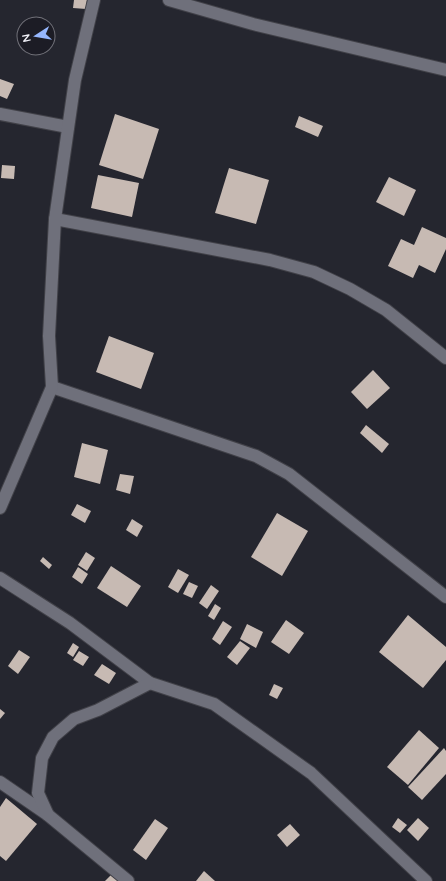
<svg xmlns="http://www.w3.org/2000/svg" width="446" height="881" viewBox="0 0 446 881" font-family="Quicksand,sans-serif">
<rect width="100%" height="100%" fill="#25262f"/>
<g fill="#c7bab3">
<path d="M74,0h13l-1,9 -13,-1z"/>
<path d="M0,79l14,5 -7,15 -7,-3z"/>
<path d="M115,114l44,15 -16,50 -44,-14z"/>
<path d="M299,116l24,10 -5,11 -23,-10z"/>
<path d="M2,165l13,1 -1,13 -13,-1z"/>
<path d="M229,168l40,12 -13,44 -41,-11z"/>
<path d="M98,175l41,8 -7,34 -41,-9z"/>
<path d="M389,177l27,13 -12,26 -28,-14z"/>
<path d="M422,227l24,11v11l-11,24 -16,-8 -6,13 -25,-12 13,-27 13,6z"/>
<path d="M109,336l45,17 -13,36 -45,-17z"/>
<path d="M373,370l17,18 -23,21 -16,-17z"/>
<path d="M366,425l23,19 -7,9 -22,-20z"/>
<path d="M82,443l26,7 -8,34 -26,-7z"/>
<path d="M120,474l14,2 -4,18 -14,-4z"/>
<path d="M77,504l14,7 -6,12 -14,-8z"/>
<path d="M277,513l31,18 -26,45 -31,-19z"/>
<path d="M132,519l11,7 -6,11 -11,-7z"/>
<path d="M86,552l9,6 -8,13 -9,-6z"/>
<path d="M43,557l9,8 -3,4 -9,-8z"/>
<path d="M111,566l30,20 -14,21 -30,-19z"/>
<path d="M78,567l10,7 -6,10 -10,-7z"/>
<path d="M178,569l11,6 -11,18 -10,-6z"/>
<path d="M189,582l9,4 -6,12 -9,-4z"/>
<path d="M211,585l8,6 -12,18 -8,-6z"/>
<path d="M215,604l6,4 -7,12 -6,-4z"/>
<path d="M408,615l38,32v13l-23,28 -44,-36z"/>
<path d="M286,620l18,13 -15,21 -18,-12z"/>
<path d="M223,621l9,6 -12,18 -8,-6z"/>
<path d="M247,624l16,8 -7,16 -16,-9z"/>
<path d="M240,641l10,7 -13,17 -10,-8z"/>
<path d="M73,643l6,4 -6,10 -6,-4z"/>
<path d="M19,650l11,7 -12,17 -10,-8z"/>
<path d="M79,651l10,6 -6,9 -10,-6z"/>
<path d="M102,664l14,9 -7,11 -15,-9z"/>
<path d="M274,684l9,4 -6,11 -8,-4z"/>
<path d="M0,709l5,4 -5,6z"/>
<path d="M419,730l20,18 -31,37 -21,-18z"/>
<path d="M444,748l2,3v23l-24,26 -14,-13z"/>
<path d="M6,798l31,26 -31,37 -6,-5v-49z"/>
<path d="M398,818l9,7 -7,8 -8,-6z"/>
<path d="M418,818l11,10 -11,13 -11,-11z"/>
<path d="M155,819l13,9 -22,32 -13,-10z"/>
<path d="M290,824l10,11 -13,12 -10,-12z"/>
<path d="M204,871l11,10h-19z"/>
<path d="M113,873l9,8h-17z"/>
</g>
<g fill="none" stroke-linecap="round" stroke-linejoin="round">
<g stroke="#414148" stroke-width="14">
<g id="street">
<path d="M169,0l84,24 193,46"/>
<path d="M0,114l68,13"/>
<path d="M55,219l215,41 44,12 36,17 36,21 60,48"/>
<path d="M52,387l204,69 33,18 157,123"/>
<path d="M0,508l52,-121 -3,-51 6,-117 20,-139 19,-80"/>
<path d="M0,578l70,45 80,60 64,21 97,69 115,108"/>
<path d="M0,782l48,33 80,66"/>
<path d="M48,815l-10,-22 4,-35 11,-21 21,-18 24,-9 52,-27"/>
</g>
</g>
<use href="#street" stroke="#6f707b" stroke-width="12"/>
</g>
<g transform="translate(36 36) rotate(258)"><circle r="19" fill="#1c1c25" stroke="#717179"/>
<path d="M0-3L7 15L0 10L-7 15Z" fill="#95b6fd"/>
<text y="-6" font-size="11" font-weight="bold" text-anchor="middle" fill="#f1f1f8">N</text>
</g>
</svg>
